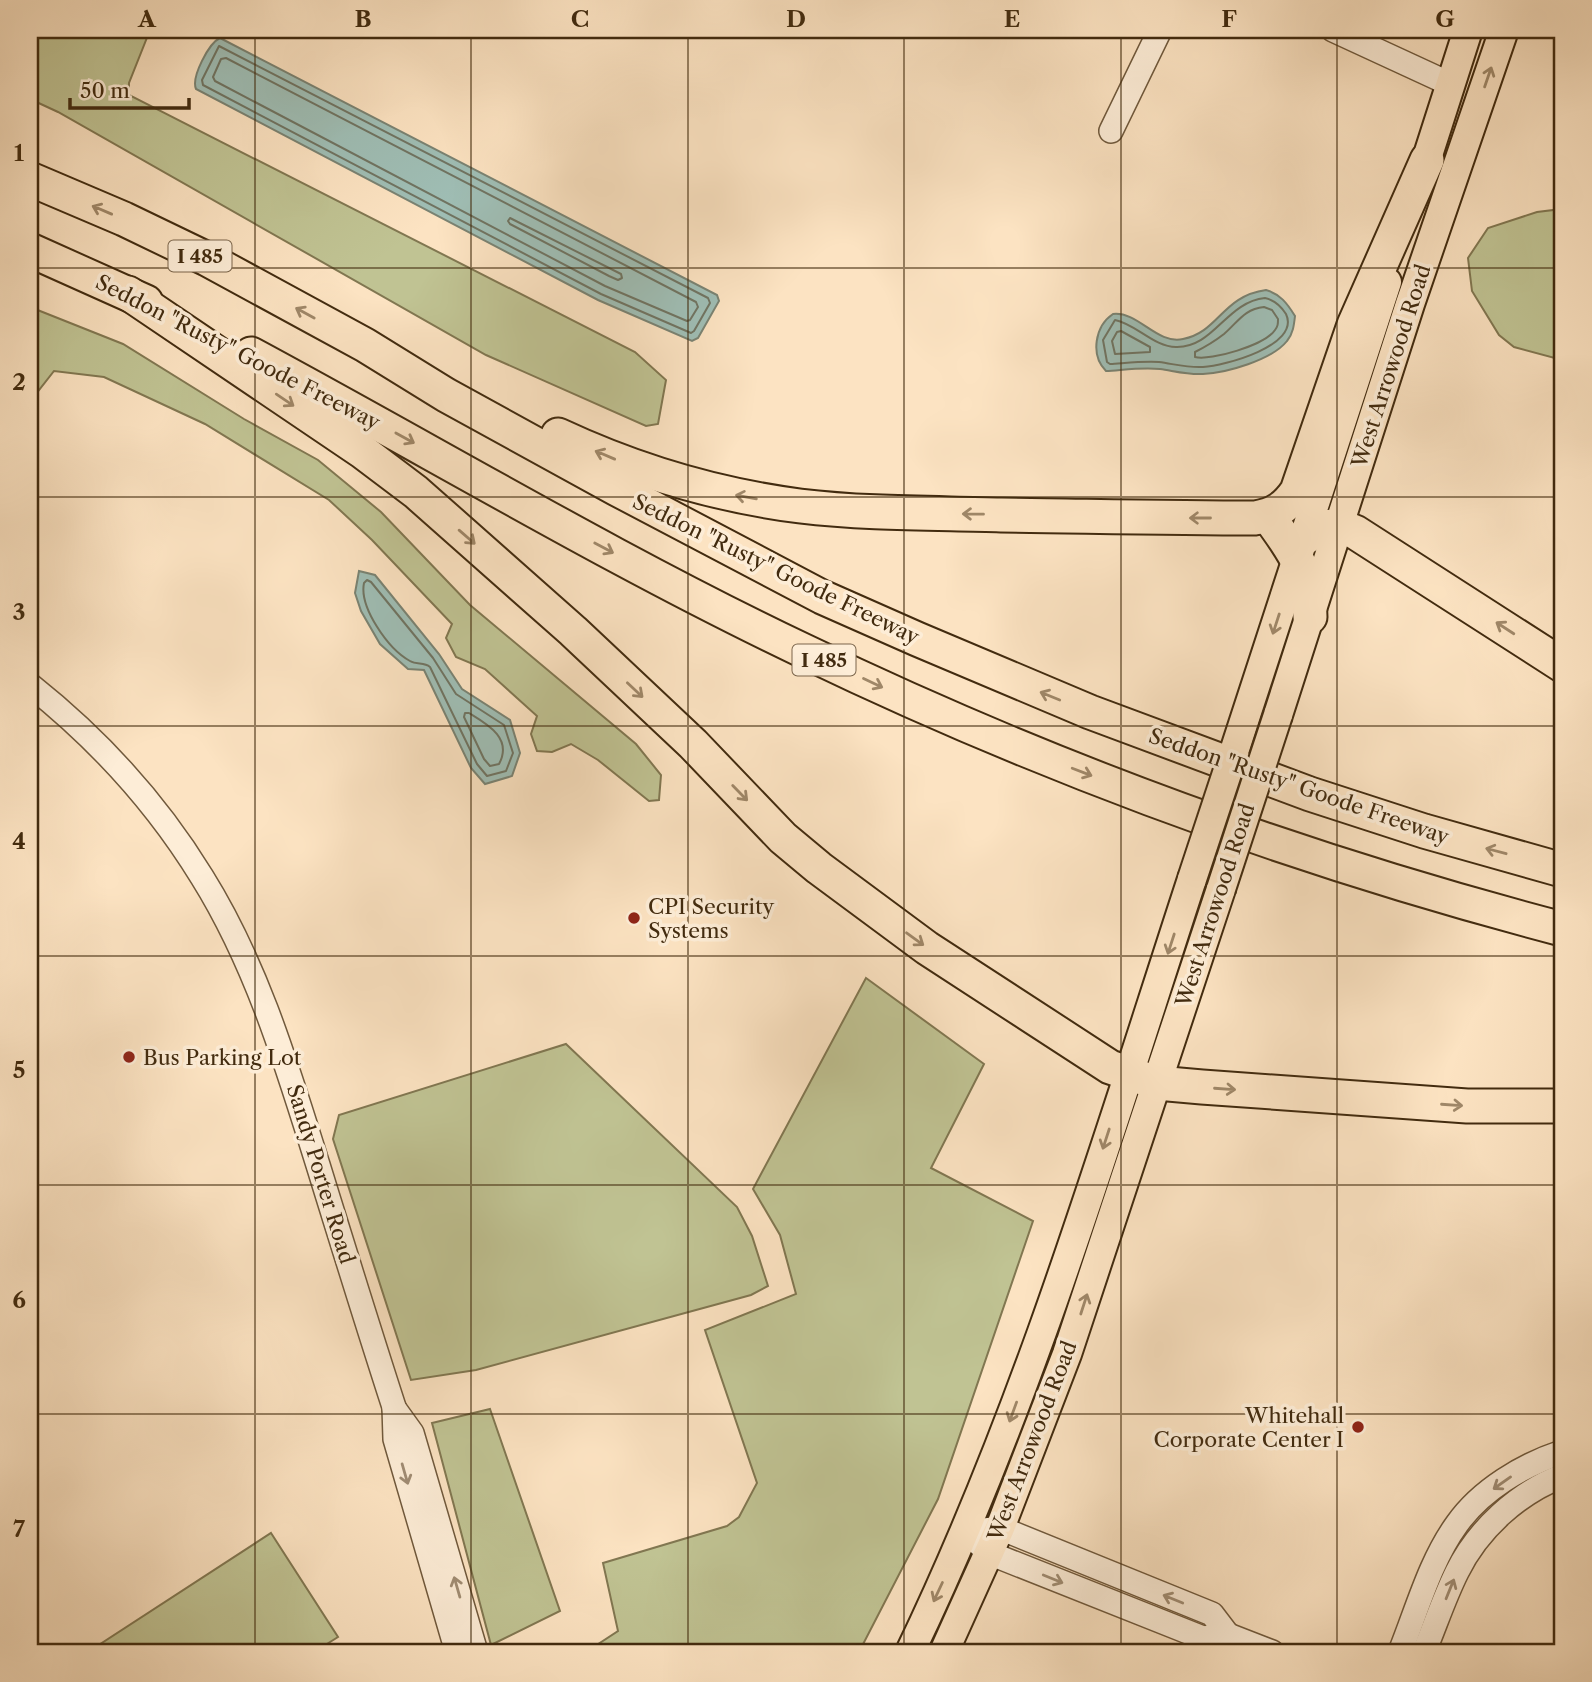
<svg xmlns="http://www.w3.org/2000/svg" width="1592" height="1682" viewBox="0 0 1592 1682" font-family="'Libre Caslon Text',serif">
<rect width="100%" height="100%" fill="#fce3c2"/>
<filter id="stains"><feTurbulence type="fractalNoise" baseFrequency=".00286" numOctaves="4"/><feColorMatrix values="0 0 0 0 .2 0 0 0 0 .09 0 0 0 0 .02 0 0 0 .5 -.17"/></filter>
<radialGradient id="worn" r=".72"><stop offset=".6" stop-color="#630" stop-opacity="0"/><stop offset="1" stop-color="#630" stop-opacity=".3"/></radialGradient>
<g fill="#c0c393" stroke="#817751" stroke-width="2">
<path d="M30,30h120l-21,53v12l506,257 31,28 -8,44 -12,2 -160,-71 -428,-243 -28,-13z"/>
<path d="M1562,209v151l-48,-13 -15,-12 -27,-44 -4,-33 20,-30 49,-16z"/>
<path d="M30,307l93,37 121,75 74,41 63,52 89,93 166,139 25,31 -2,25 -10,1 -51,-41 -27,-16 -19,8 -15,-1 -6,-17 6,-18 -52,-47 -29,-12 -10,-19 6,-14 -80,-84 -43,-40 -124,-76 -101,-47 -50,-6 -15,19 -9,-12z"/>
<path d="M866,978l118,86 -53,104 102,53 -95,278 -79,153h-273l32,-21 -15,-68 124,-37 12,-9 18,-34 -52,-153 91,-36 -16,-59 -27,-46z"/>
<path d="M566,1044l171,163 15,29 16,50 -17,9 -275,75 -65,10 -78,-241 6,-24z"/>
<path d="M490,1409l70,202 -69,34 -59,-222z"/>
<path d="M271,1533l67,104 -24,15h-226z"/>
</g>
<g fill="#9fbeb5" stroke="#7a8373" stroke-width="2">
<path d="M220,38l497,257 2,6 -21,37 -6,3 -94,-41 -402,-211c-5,-12 13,-46 24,-51z"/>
<path d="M1266,290c14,4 21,13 29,26 -1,9 -2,18 -8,25 -15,19 -61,32 -84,33 -15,1 -29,-3 -43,-5 -18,-2 -37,1 -54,2 -16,-16 -11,-45 7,-57 25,-3 44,31 70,25 36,-7 39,-43 83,-49z"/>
<path d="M359,571l16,4 64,79 23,35 48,31 10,33 -8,23 -27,8 -14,-16 -47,-98 -16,-1 -28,-25 -19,-33 -6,-18z"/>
</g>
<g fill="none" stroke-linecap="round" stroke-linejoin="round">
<g stroke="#707462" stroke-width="2">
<path d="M219,46l489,252 2,5 -16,28 -3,2 -90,-39 -398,-209 -1,-5z"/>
<path d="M226,58l470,244 2,5 -8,13 -3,1 -82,-35 -390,-205 -2,-4 8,-18z"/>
<path d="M510,218l111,56 1,4 -4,2 -9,-4 -99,-52 -2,-3z"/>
<path d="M1265,298c9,2 16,8 21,16 15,32 -63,52 -83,53 -15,1 -29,-3 -44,-5 -16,-1 -33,1 -49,2l-3,-2 -4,-22 12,-20c21,4 39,27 61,27 38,1 50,-45 89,-49z"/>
<path d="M1264,307l8,3 6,9c0,5 0,7 -3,11 -10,15 -64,31 -80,27v-5c10,-5 20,-11 29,-18 14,-12 20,-25 40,-27z"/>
<path d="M1121,331l29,16v5l-35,2 -3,-13 5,-9z"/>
<path d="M367,580l4,2 62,76 23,36 48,31 9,28 -7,18 -19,5 -10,-12 -47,-97c-6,-5 -13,-2 -20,-6 -22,-12 -51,-54 -46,-78z"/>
<path d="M465,713h4c18,11 44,25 30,51l-9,2 -6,-7 -20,-42z"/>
</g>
<g stroke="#70593c" stroke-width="26">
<g id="minor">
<path d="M1333,30l117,54"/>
<path d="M1111,131l49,-101"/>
<path d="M30,685c68,54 126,117 172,192 55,88 85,189 116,288 25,81 50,162 76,242l1,32 62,213"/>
<path d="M394,1408l18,25 64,219"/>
<path d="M985,1530l15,-2 212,86 16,21"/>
<path d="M966,1532l23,21 214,85 25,-3 44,17"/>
<path d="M1400,1652c17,-42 30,-91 57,-128 24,-34 66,-59 105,-72"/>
<path d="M1424,1652c11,-26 20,-54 33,-80 21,-43 61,-79 105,-96"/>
</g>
</g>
<g stroke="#422b0f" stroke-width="32">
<g id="major">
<path d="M1420,180l48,-150"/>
<path d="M1278,715l132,-411 94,-274"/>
<path d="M1231,761l156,-479"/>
<path d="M910,1652c119,-247 197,-513 282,-773"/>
<path d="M944,1652l56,-124 67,-174 154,-465"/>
</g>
</g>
<g stroke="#422b0f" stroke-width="37">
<g id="highway">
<path d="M30,179l94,40 83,40 158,86 81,50 171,94 205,108 95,42 173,73 220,82 114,37 138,39"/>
<path d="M30,250l116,52"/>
<path d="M128,293l235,159 53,40 157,139 120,113 90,94 36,30 108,80 183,119 47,16 45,4 265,19h95"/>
<path d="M251,354c184,99 364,207 553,297 243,117 498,210 758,278"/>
<path d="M558,435c77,36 157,60 242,71 67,8 134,7 201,9 85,1 169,3 254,3 20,-3 31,-11 42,-27l57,-166 73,-165"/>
<path d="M1274,524c23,32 36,52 36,93"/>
<path d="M1305,538c17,-14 30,-15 50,-6l207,133"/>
</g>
</g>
<use href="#minor" stroke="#fdedd7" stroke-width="23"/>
<use href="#major" stroke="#fce3c2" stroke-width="28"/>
<use href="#highway" stroke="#fce3c2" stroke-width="33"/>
<g stroke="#422b0f" stroke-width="32" stroke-linecap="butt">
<g id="major-bridge">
<path d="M1192,879l39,-118"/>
<path d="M1221,889l57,-174"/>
</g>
</g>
<use href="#major-bridge" stroke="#fce3c2" stroke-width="28"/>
</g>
<defs><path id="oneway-shaft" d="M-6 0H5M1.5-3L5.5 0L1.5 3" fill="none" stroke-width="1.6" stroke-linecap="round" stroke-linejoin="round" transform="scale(1.75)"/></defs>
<g stroke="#9f8768">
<use href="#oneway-shaft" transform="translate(1488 77) rotate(-71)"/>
<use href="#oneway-shaft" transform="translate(102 210) rotate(-157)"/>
<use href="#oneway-shaft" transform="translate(305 313) rotate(-151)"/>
<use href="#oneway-shaft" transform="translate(285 400) rotate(34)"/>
<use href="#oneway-shaft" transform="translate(405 438) rotate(29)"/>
<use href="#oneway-shaft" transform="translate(605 455) rotate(-157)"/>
<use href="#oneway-shaft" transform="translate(746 497) rotate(-170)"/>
<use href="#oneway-shaft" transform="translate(973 514) rotate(-179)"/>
<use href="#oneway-shaft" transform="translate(1200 518) rotate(-180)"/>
<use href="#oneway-shaft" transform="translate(467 537) rotate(41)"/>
<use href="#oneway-shaft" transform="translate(604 548) rotate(28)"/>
<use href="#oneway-shaft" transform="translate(1276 624) rotate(108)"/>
<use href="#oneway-shaft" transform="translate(1505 628) rotate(-147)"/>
<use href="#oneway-shaft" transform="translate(873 683) rotate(25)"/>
<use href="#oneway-shaft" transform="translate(635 690) rotate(43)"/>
<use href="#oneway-shaft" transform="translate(1050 696) rotate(-158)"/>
<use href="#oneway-shaft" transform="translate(1082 772) rotate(21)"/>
<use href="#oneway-shaft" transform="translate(740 793) rotate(46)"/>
<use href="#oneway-shaft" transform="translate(1496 851) rotate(-165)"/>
<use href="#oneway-shaft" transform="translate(915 939) rotate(36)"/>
<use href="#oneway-shaft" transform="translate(1171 944) rotate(108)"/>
<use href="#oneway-shaft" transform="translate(1225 1089) rotate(4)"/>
<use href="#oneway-shaft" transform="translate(1452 1105) rotate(4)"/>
<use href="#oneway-shaft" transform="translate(1106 1139) rotate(108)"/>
<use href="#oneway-shaft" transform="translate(1084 1304) rotate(-72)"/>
<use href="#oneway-shaft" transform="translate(1013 1412) rotate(110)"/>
<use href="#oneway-shaft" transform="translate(938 1592) rotate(115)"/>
</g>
<g stroke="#a08c73">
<use href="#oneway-shaft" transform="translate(405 1474) rotate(74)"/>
<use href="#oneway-shaft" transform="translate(1502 1483) rotate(145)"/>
<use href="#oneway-shaft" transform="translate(1053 1579) rotate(22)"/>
<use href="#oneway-shaft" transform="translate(457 1587) rotate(-106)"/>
<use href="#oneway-shaft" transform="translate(1450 1589) rotate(-68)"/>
<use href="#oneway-shaft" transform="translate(1173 1599) rotate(-158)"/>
</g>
<path fill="none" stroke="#422b0f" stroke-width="2" stroke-opacity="0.55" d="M255,30v1622M471,30v1622M688,30v1622M904,30v1622M1121,30v1622M1337,30v1622M30,268h1532M30,497h1532M30,726h1532M30,956h1532M30,1185h1532M30,1414h1532"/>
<g fill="#8f2418" stroke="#fdedd7" stroke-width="2.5">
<circle cx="634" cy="918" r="7"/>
<circle cx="129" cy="1057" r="7"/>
<circle cx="1358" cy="1427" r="7"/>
</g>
<g text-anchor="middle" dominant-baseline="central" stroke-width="7" stroke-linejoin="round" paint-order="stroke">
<g fill="#fdedd7" stroke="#7a654b" stroke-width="2">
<rect x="168.5" y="240.5" width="63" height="31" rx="5"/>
<rect x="792.5" y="644.5" width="63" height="31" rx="5"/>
</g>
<g font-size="19" font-weight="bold" fill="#422b0f">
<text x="200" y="256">I 485</text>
<text x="824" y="660">I 485</text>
</g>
<g font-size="21" fill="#422b0f" stroke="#fdedd7">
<text transform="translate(238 352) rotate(27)">Seddon "Rusty" Goode Freeway</text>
<text transform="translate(1391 366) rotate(-72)">West Arrowood Road</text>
<text transform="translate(776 569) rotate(26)">Seddon "Rusty" Goode Freeway</text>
<text transform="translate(1299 786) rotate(19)">Seddon "Rusty" Goode Freeway</text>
<text transform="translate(1215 905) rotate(-72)">West Arrowood Road</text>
<text transform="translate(321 1174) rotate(73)">Sandy Porter Road</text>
<text transform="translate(1032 1441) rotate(-69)">West Arrowood Road</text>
</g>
<g font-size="21" fill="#422b0f" stroke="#fdedd7" text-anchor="start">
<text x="648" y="906">CPI Security<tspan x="648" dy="24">Systems</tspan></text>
<text x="143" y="1057">Bus Parking Lot</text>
<text x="1344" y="1415" text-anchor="end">Whitehall<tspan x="1344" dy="24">Corporate Center I</tspan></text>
</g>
</g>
<rect width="1592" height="1682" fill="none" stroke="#fce3c2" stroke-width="77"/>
<path d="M70 98v10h119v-10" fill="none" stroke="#422b0f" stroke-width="3.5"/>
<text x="80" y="98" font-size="21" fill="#422b0f" stroke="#fdedd7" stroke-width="5" paint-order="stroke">50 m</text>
<rect x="38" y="38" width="1516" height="1606" fill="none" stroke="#422b0f" stroke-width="2.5"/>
<g font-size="23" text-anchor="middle" font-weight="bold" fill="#422b0f">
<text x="147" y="27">A</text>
<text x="363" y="27">B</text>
<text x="580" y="27">C</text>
<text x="796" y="27">D</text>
<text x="1012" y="27">E</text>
<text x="1229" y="27">F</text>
<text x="1445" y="27">G</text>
<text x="19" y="161">1</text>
<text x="19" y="390">2</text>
<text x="19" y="620">3</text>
<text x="19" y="849">4</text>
<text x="19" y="1078">5</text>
<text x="19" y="1308">6</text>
<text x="19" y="1537">7</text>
</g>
<rect width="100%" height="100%" filter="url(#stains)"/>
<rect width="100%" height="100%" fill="url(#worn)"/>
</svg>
